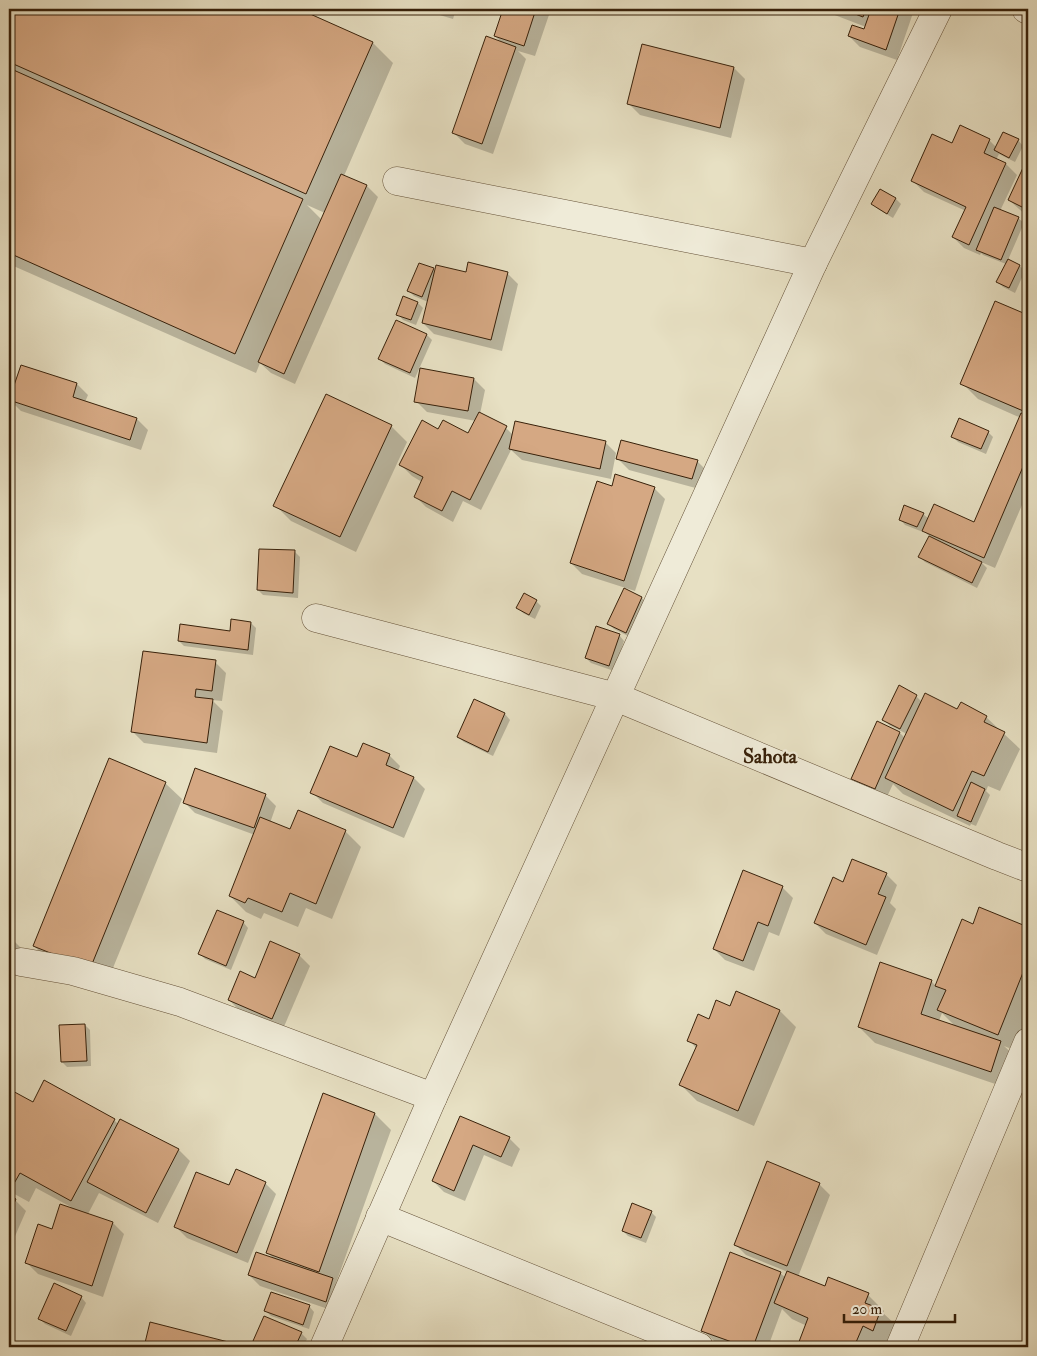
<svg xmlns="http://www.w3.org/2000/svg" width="1037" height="1356" viewBox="0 0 1037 1356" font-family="'IM FELL Double Pica',serif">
<rect width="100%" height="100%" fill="#e7e0c3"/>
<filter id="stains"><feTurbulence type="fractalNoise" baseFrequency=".004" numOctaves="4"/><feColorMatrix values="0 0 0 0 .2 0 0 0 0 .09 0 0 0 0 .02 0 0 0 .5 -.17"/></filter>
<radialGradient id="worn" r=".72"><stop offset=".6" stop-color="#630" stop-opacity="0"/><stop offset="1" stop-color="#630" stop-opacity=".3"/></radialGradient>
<g fill="#0003" fill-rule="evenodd">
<path d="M9,9h287l77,34 20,20 -49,113 23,10 11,11 -83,187 -24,-11 -11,-10 -4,10 -247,-109zM307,205l18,8 -3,7z"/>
<path d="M429,9h27l-3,10 -20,-6z"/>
<path d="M504,9h47l-16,47 -17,-5 8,8 -33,95 -28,-10 -11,-11 49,-89 -8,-8z"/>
<path d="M827,9h83l3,4 -16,47 -37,-13 -11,-11 16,-5 1,-4 -34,-13z"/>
<path d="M643,45l91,23 11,11 -14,59 -91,-23 -11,-11z"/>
<path d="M989,140l8,8 21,-8 5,6 -8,16 -16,-8 -3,6 10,4 11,11 -17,36 18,7 6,5 -16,37 12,6 5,5 -10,22 -12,-6 -5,-5 8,-18 -23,-9 -2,-2 -1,2 -16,-7 -11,-11 13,-26 -42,-19 -11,-11 40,-36z"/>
<path d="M1028,160v57l-19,-17z"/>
<path d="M880,191l16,8 5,5 -8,14 -15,-9 -5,-5z"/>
<path d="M1028,228v12l-3,-4z"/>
<path d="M433,269l3,3 30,2 41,-1 11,11 -16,67 -68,-17 -11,-11 5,-21 -14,-6 -5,-5z"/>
<path d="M996,302l32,14v175l-33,77 -14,-6 6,6 -10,20 -52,-26 -5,-5 10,-20 -7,-7v2l-18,-7 -5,-6 23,-5 6,5 46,5 46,-106 -43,-19 -16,-16z"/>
<path d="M418,303l5,5 -7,17 -13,-5 -5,-6z"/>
<path d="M396,321l31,14 5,5 -17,38 -30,-14 -5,-5z"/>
<path d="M22,366l55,18 11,11 -3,7 52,17 11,11 -7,20 -120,-39 -11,-11z"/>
<path d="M474,379l11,11 -5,24 26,14 7,7 92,7 11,11 -5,26 -89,-19 -11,-10 -30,60 -18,-9 -10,21 -27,-15 -11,-11 7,-14 -10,-6 -11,-11 38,-35 30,4 7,-13 -49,-9 -11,-11z"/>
<path d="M391,426l16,16 -51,110 -65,-31 -16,-16z"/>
<path d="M988,432l5,5 -7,17 -28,-12 -5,-5z"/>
<path d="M618,459l79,2 11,11 -5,18 -74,-20z"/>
<path d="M613,488h41l11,11 -30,92 -53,-17 -11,-11z"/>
<path d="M260,550l35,2 5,5 -2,41 -35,-3 -5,-5z"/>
<path d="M624,590l18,8 5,6 -15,34 -18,-9 -5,-5z"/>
<path d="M536,601l5,5 -6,13 -12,-6 -5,-5z"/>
<path d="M251,623l5,5 -3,27 -69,-9 -5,-5 52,-9z"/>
<path d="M619,635l5,6 -10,30 -23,-8 -5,-5z"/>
<path d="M215,662l11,11 -4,28 -10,-1 11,11 -6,42 -73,-10 -11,-11z"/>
<path d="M916,696l6,6 64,15 34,32 -20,42 -12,-5 -2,5 4,4 -14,31 -5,-2 -1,2 -67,-32 -10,-10 -7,15 -23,-10 -11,-11 48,-45 5,5 2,-4 -18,-9 -5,-6z"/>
<path d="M475,700l30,14 5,6 -17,36 -29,-14 -6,-5z"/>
<path d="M389,755l11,11 -2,5 16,7 11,11 -21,49 -81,-35 -11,-11 46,-33z"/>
<path d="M165,783l17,16 -76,186 -56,-23 -16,-16z"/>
<path d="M265,795l11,11 -6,17 20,8h55l16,16 -29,72 -26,-11 -8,19 -34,-14 -3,6 -15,-7 -16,-16 25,-61 -60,-22 -11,-11z"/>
<path d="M853,860l33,14 11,11 -7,18 6,6 -19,46 -51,-21 -11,-11 29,-40z"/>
<path d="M782,887l11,11 -14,38 -10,-4 -15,39 -29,-11 -11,-11z"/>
<path d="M980,908l48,20v88l-14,34 -10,-4 13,12 -10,30 -132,-45 -16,-16 72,-46 5,5 37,-60zM942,1013l14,14 -17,-6z"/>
<path d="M243,922l5,6 -17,42 -26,-11 -5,-5z"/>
<path d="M9,938h2l11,11 -13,48z"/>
<path d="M299,955l11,11 -27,63 -43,-18 -11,-11z"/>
<path d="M737,993l43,18 16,16 -42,99 -57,-25 -16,-16 15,-37 -7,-8 20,-20 21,-13z"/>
<path d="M85,1025l5,5 1,36 -24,1 -5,-5z"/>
<path d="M9,1090l24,13 81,17 4,4 2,-4 59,30 11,11 -32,62 -59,-30 -11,21 25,9 11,11 -21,63 -65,-23 -11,-11 44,-56 -35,-19 -7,14 -20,-11z"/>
<path d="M375,1114l16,16 -55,153 8,7 -7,22 -77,-26 -11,-11 25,-16 -6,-6z"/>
<path d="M461,1117l48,21 11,11 -8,18 -28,-12 -19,46 -21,-9 -11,-11z"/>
<path d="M265,1183l11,11 -28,69 -61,-25 -11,-11 53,-40z"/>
<path d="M819,1184l11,11 -32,82 27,11 43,7 16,16 -1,2 14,13 -8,20 -10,-4 -2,5h-79l9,-21 -15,-7 -10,-10 -14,38h-39l-5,-2 -1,2 1,-2 -10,-4 -11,-11 77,-57 6,5 2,-6 -42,-17 -11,-11z"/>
<path d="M9,1197l6,3 11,11 -17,39z"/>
<path d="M651,1212l5,5 -10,26 -18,-7 -5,-5z"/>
<path d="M81,1297l5,6 -15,33 -26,-12 -5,-5z"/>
<path d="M309,1306l5,6 -5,17 -38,-13 -5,-5z"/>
<path d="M151,1323l93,24h-99z"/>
<path d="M301,1333l6,6 -4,8h-39l-9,-7z"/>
</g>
<g fill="#d5a883" stroke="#38210a">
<path d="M9,9h290l74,33 -67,152 -297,-132z"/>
<path d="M503,9h33l-12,37 -30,-10z"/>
<path d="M842,9h24l-3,8z"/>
<path d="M871,9h29l-14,41 -38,-14 4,-11 12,4z"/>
<path d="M486,36l30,11 -34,97 -30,-11z"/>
<path d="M642,44l92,23 -14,61 -93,-24z"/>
<path d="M9,68l294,131 -68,155 -226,-101z"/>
<path d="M960,125l30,14 -6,14 22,10 -37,82 -17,-8 14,-30 -55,-26 21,-47 20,9z"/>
<path d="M1003,132l16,7 -10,19 -15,-8z"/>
<path d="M1028,157v53l-20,-10z"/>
<path d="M341,174l26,11 -83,189 -26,-12z"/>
<path d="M880,189l16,9 -9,16 -16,-10z"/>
<path d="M994,207l25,10 -18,43 -25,-10z"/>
<path d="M1008,259l12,6 -11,23 -13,-6z"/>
<path d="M468,262l40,10 -17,68 -69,-17 14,-58 30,7z"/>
<path d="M419,263l15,5 -12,29 -15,-6z"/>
<path d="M403,296l15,6 -7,18 -15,-5z"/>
<path d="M995,301l33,14v98l-68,-29z"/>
<path d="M396,320l31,14 -17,39 -32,-14z"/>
<path d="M21,365l56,18 -4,14 64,21 -7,22 -121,-40z"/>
<path d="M420,368l54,10 -6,33 -54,-9z"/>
<path d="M326,394l66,31 -52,112 -67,-31z"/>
<path d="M479,412l28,14 -37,74 -18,-9 -10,20 -28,-14 9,-20 -24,-12 23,-45 16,9 5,-9 25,13z"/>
<path d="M1021,413l7,3v39l-44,103 -62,-27 12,-27 40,18z"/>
<path d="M959,418l30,13 -8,18 -30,-12z"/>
<path d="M515,421l91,20 -6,28 -91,-20z"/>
<path d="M621,440l77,20 -6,19 -76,-20z"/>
<path d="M615,474l40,13 -31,94 -54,-18 27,-82 15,5z"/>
<path d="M904,505l20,8 -7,14 -18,-7z"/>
<path d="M929,536l53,26 -10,21 -54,-26z"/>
<path d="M259,549l36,1 -2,43 -36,-3z"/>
<path d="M624,588l18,9 -16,36 -19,-9z"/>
<path d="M524,593l13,7 -8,15 -13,-7z"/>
<path d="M231,619l20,3 -3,28 -70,-9 2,-17 50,7z"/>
<path d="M596,626l24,8 -11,32 -24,-8z"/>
<path d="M143,651l73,9 -4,31 -16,-2 -1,8 18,2 -6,44 -76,-11z"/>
<path d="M899,685l18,10 -17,34 -18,-9z"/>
<path d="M925,693l32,16 4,-7 26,14 -3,6 21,10 -21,44 -12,-5 -19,40 -68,-33z"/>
<path d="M474,699l31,14 -17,39 -31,-15z"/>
<path d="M877,721l23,11 -25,57 -24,-10z"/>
<path d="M363,743l27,11 -4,11 28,12 -21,51 -83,-35 20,-47 27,11z"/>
<path d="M109,758l57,24 -76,187 -57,-23z"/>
<path d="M195,768l71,26 -12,34 -71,-25z"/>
<path d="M971,782l14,7 -14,33 -14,-6z"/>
<path d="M298,810l48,20 -30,74 -26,-11 -8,19 -34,-14 -3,5 -16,-7 31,-79 30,12z"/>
<path d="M852,859l35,14 -9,21 8,3 -20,48 -52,-22 19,-46 10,5z"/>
<path d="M743,870l40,16 -15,40 -10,-4 -15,39 -30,-12z"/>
<path d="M979,907l49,20v33l-30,75 -61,-25 9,-20 -11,-4 27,-67 11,5z"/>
<path d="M217,910l27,11 -18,45 -28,-12z"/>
<path d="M270,941l30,13 -28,65 -44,-19 12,-29 15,7z"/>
<path d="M880,962l52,18 -11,34 80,27 -10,31 -133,-45z"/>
<path d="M736,991l44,19 -42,101 -59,-26 18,-40 -10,-4 11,-27 11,5 7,-19 14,6z"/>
<path d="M85,1024l2,37 -26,1 -2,-37z"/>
<path d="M44,1080l71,39 -44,82 -51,-28 -8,14 -3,-2v-96l24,13z"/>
<path d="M323,1093l52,20 -56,159 -53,-19z"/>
<path d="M460,1116l50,21 -9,20 -28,-12 -19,46 -22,-10z"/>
<path d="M120,1119l59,30 -33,64 -59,-31z"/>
<path d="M767,1161l53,22 -33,83 -53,-21z"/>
<path d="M236,1169l30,13 -29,71 -63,-26 22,-55 33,13z"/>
<path d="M9,1195l7,4 -7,16z"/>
<path d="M632,1203l20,8 -11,27 -19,-7z"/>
<path d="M60,1204l53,18 -21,64 -67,-23 13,-39 14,5z"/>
<path d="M256,1252l77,26 -7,24 -78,-27z"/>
<path d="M730,1252l51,20 -28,75h-7l-45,-16z"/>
<path d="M787,1271l38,15 3,-9 41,16 -4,10 16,6 -8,22 -10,-5 -9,21h-57l11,-29 -34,-15z"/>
<path d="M54,1283l28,13 -16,35 -28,-12z"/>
<path d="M271,1292l39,13 -7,20 -39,-14z"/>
<path d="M264,1316l38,16 -7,15h-27l-15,-6z"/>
<path d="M150,1322l94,24v1h-100z"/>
</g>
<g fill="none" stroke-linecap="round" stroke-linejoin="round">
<g stroke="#645138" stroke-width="29">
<g id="minor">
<path d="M1026,9l2,1"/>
<path d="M397,181l416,82"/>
<path d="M316,618l300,79 381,159 31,12"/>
<path d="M21,962l52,9 107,31 253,95"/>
<path d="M380,1217l319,130"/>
<path d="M324,1347l109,-250 380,-834 125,-254"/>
<path d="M900,1347l128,-305"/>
</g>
</g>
<use href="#minor" stroke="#efebd8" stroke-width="28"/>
</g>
<g text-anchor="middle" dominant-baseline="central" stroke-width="4.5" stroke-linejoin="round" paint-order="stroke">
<g font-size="20" font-weight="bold" fill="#38210a" stroke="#efebd8">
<text x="770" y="756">Sahota</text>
</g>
</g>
<rect width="1037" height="1356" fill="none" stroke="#e7e0c3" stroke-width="30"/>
<rect x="10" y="10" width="1017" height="1336" fill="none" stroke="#38210a" stroke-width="2.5"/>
<rect x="15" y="15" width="1007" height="1326" fill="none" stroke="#38210a"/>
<path d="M844 1314v8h111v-8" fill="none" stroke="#38210a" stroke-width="2.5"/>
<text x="852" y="1314" font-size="15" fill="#38210a" stroke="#efebd8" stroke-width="4" paint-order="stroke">20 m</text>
<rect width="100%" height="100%" filter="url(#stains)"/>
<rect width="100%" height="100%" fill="url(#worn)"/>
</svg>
